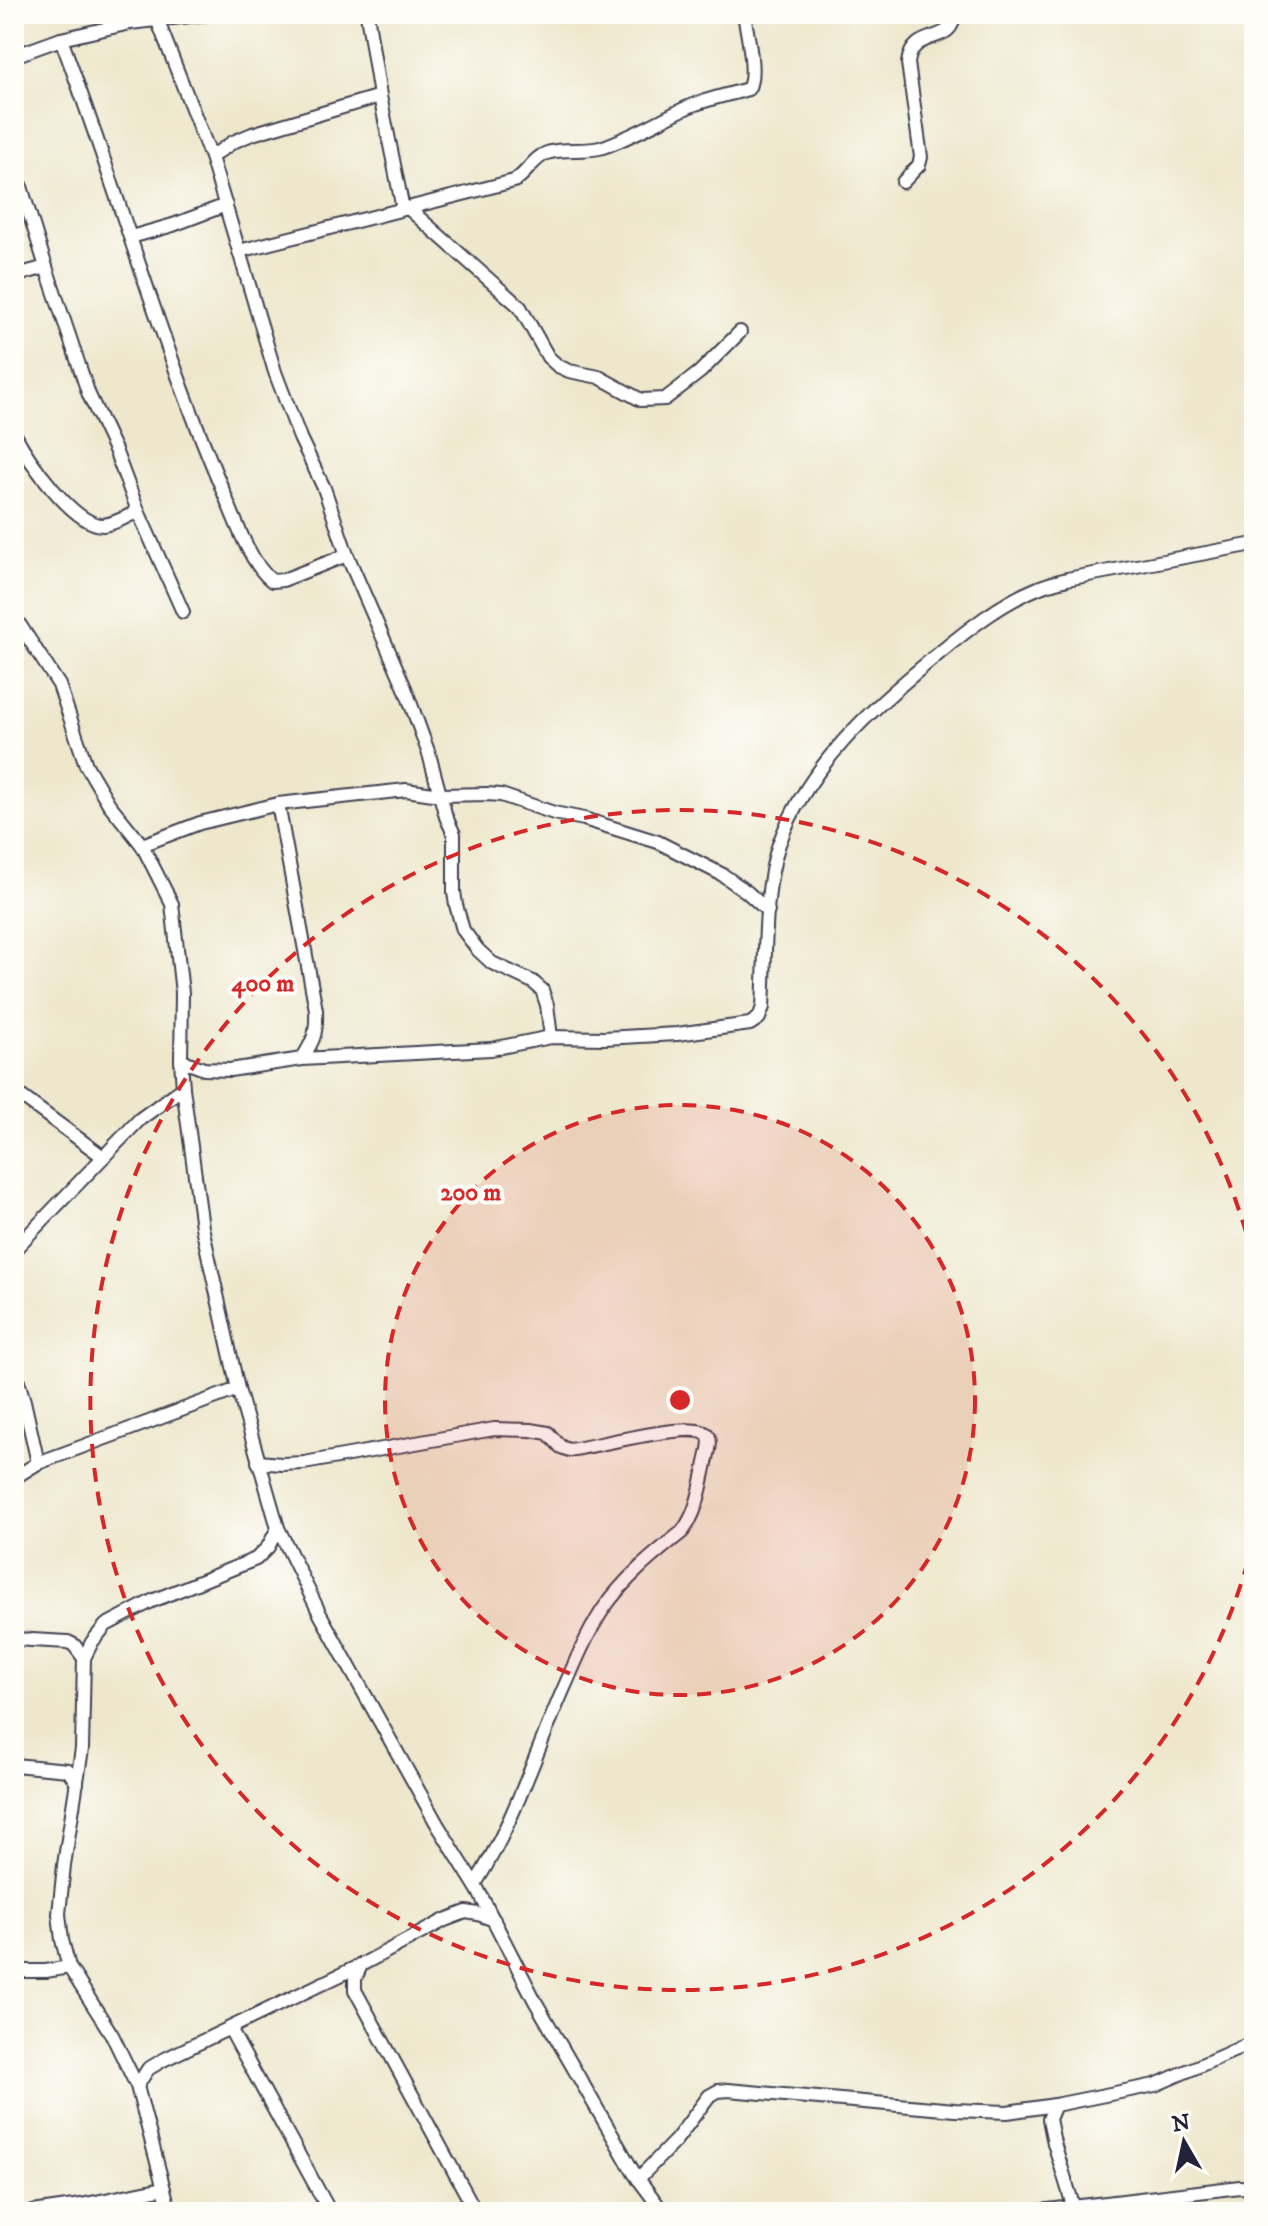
<svg xmlns="http://www.w3.org/2000/svg" width="1268" height="2226" viewBox="0 0 1268 2226" font-family="'IM FELL DW Pica',serif">
<rect width="100%" height="100%" fill="#fdfcf7"/>
<filter id="ink" filterUnits="userSpaceOnUse"><feTurbulence type="fractalNoise" baseFrequency=".0125" numOctaves="2"/><feDisplacementMap in="SourceGraphic" scale="16" xChannelSelector="R" yChannelSelector="G"/><feConvolveMatrix kernelMatrix="1 2 1 2 8 2 1 2 1" color-interpolation-filters="sRGB"/></filter>
<filter id="wash" filterUnits="userSpaceOnUse"><feTurbulence type="fractalNoise" baseFrequency=".006" numOctaves="4" result="noise"/><feDisplacementMap in="SourceGraphic" scale="32" xChannelSelector="R" yChannelSelector="G"/><feGaussianBlur stdDeviation="1.8" result="paint"/><feColorMatrix in="noise" values="0 0 0 0 0 0 0 0 0 0 0 0 0 0 0 0 0 1.4 0 .05"/><feComposite in="paint" operator="in"/></filter>
<g filter="url(#wash)">
<rect width="100%" height="100%" fill="#eee7cc"/>
</g>
<g filter="url(#ink)">
<g fill="none" stroke-linecap="round" stroke-linejoin="round">
<g stroke="#414051" stroke-width="16">
<g id="minor">
<path d="M155,14l56,143 64,215 25,66 24,50 23,67 58,133 24,66 17,63 8,17v58l2,13 7,25 15,20 14,13 41,19 9,8 5,15 4,32"/>
<path d="M367,14l13,82 23,113"/>
<path d="M61,39c56,148 98,301 160,447 12,28 28,77 51,95l11,-1 64,-25"/>
<path d="M14,56l47,-17 69,-16 77,-9"/>
<path d="M211,157l22,-15 19,-8 128,-38"/>
<path d="M14,164l32,103 43,128 26,55 23,61 45,101"/>
<path d="M903,182l16,-17 2,-8 -13,-94c5,-37 45,-16 46,-49"/>
<path d="M408,208l112,99 28,50 10,9 11,5 30,6 42,23 24,-1 35,-27 40,-40"/>
<path d="M131,237l42,-12 53,-20"/>
<path d="M239,251l275,-70c13,-7 19,-23 33,-28 17,-6 38,0 56,-6 29,-10 57,-27 85,-40 19,-8 40,-12 60,-18 9,-15 -1,-56 -4,-75"/>
<path d="M14,276l32,-9"/>
<path d="M14,433c13,25 59,92 89,92 12,-1 25,-9 35,-14"/>
<path d="M14,616l45,69 27,80 23,39 33,41 30,59 10,89 -1,67 2,28 19,139 36,162 40,139 42,86 117,210 41,66 57,111 99,172 29,39"/>
<path d="M278,804l38,206c1,23 -2,30 -14,49"/>
<path d="M142,845l58,-22 78,-19 128,-14 34,5 47,-1 14,1 53,18 30,6 74,23 65,33 24,17 21,19"/>
<path d="M181,1060l23,9 26,1 72,-11 189,-10 60,-12 53,1 73,-4 73,-10 9,-6 4,-11c3,-50 0,-117 16,-163 28,-78 95,-138 158,-189 30,-25 64,-52 101,-67 9,-4 19,-6 29,-9l187,-35"/>
<path d="M14,1091l88,65"/>
<path d="M14,1250l126,-131 43,-31"/>
<path d="M14,1368l10,33 14,62"/>
<path d="M258,1462l24,2 22,-1 190,-34 37,1 17,3 13,14 8,3c21,-2 133,-33 140,-13 3,7 -3,23 -4,31 -5,22 -8,45 -23,64 -29,23 -57,46 -78,76 -15,22 -26,47 -36,71 -31,68 -52,141 -93,205"/>
<path d="M14,1478l24,-15 200,-74"/>
<path d="M14,1639l54,3 6,3 10,13"/>
<path d="M14,1765l54,5 9,13"/>
<path d="M361,1965l-6,14v11l121,222"/>
<path d="M14,1971h32l23,-4"/>
<path d="M230,2029l100,183"/>
<path d="M137,2086l11,-17 15,-9 198,-95 84,-45 21,-8 12,2 16,6"/>
<path d="M1055,2105l-6,14 5,24 21,69"/>
<path d="M638,2179l38,-39 33,-44 9,-5 10,-1 227,20 52,2 48,-7 100,-20 99,-43"/>
<path d="M33,2212l48,-7 82,-17"/>
<path d="M170,2212l-33,-126 -25,-51 -43,-68 -7,-27 -3,-26 5,-49 18,-116 2,-91 8,-16 14,-17 46,-24 104,-42 12,-12 10,-19"/>
<path d="M1031,2212l209,-25 14,1"/>
</g>
</g>
<use href="#minor" stroke="#fff" stroke-width="12"/>
</g>
</g>
<circle cx="680" cy="1400" r="295" fill="#d62828" fill-opacity=".12"/>
<g fill="none" stroke="#d62828" stroke-width="4" stroke-dasharray="14 10">
<circle cx="680" cy="1400" r="295"/>
<path d="M1254 1538A590 590 0 1 1 1254 1262"/>
</g>
<circle cx="680" cy="1400" r="12" fill="#d62828" stroke="#fdfcf7" stroke-width="4"/>
<g font-size="24" text-anchor="middle" font-weight="bold" fill="#d62828" stroke="#fdfcf7" stroke-width="8" stroke-linejoin="round" paint-order="stroke">
<text x="263" y="991">400 m</text>
<text x="471" y="1200">200 m</text>
</g>
<rect width="1268" height="2226" fill="none" stroke="#fdfcf7" stroke-width="48"/>
<g transform="translate(1184 2142) rotate(351)" stroke="#fdfcf7" stroke-width="6" paint-order="stroke">
<path d="M0-6L14 30L0 20L-14 30Z" fill="#22223b"/>
<text y="-12" font-size="22" font-weight="bold" text-anchor="middle" fill="#22223b">N</text>
</g>
</svg>
